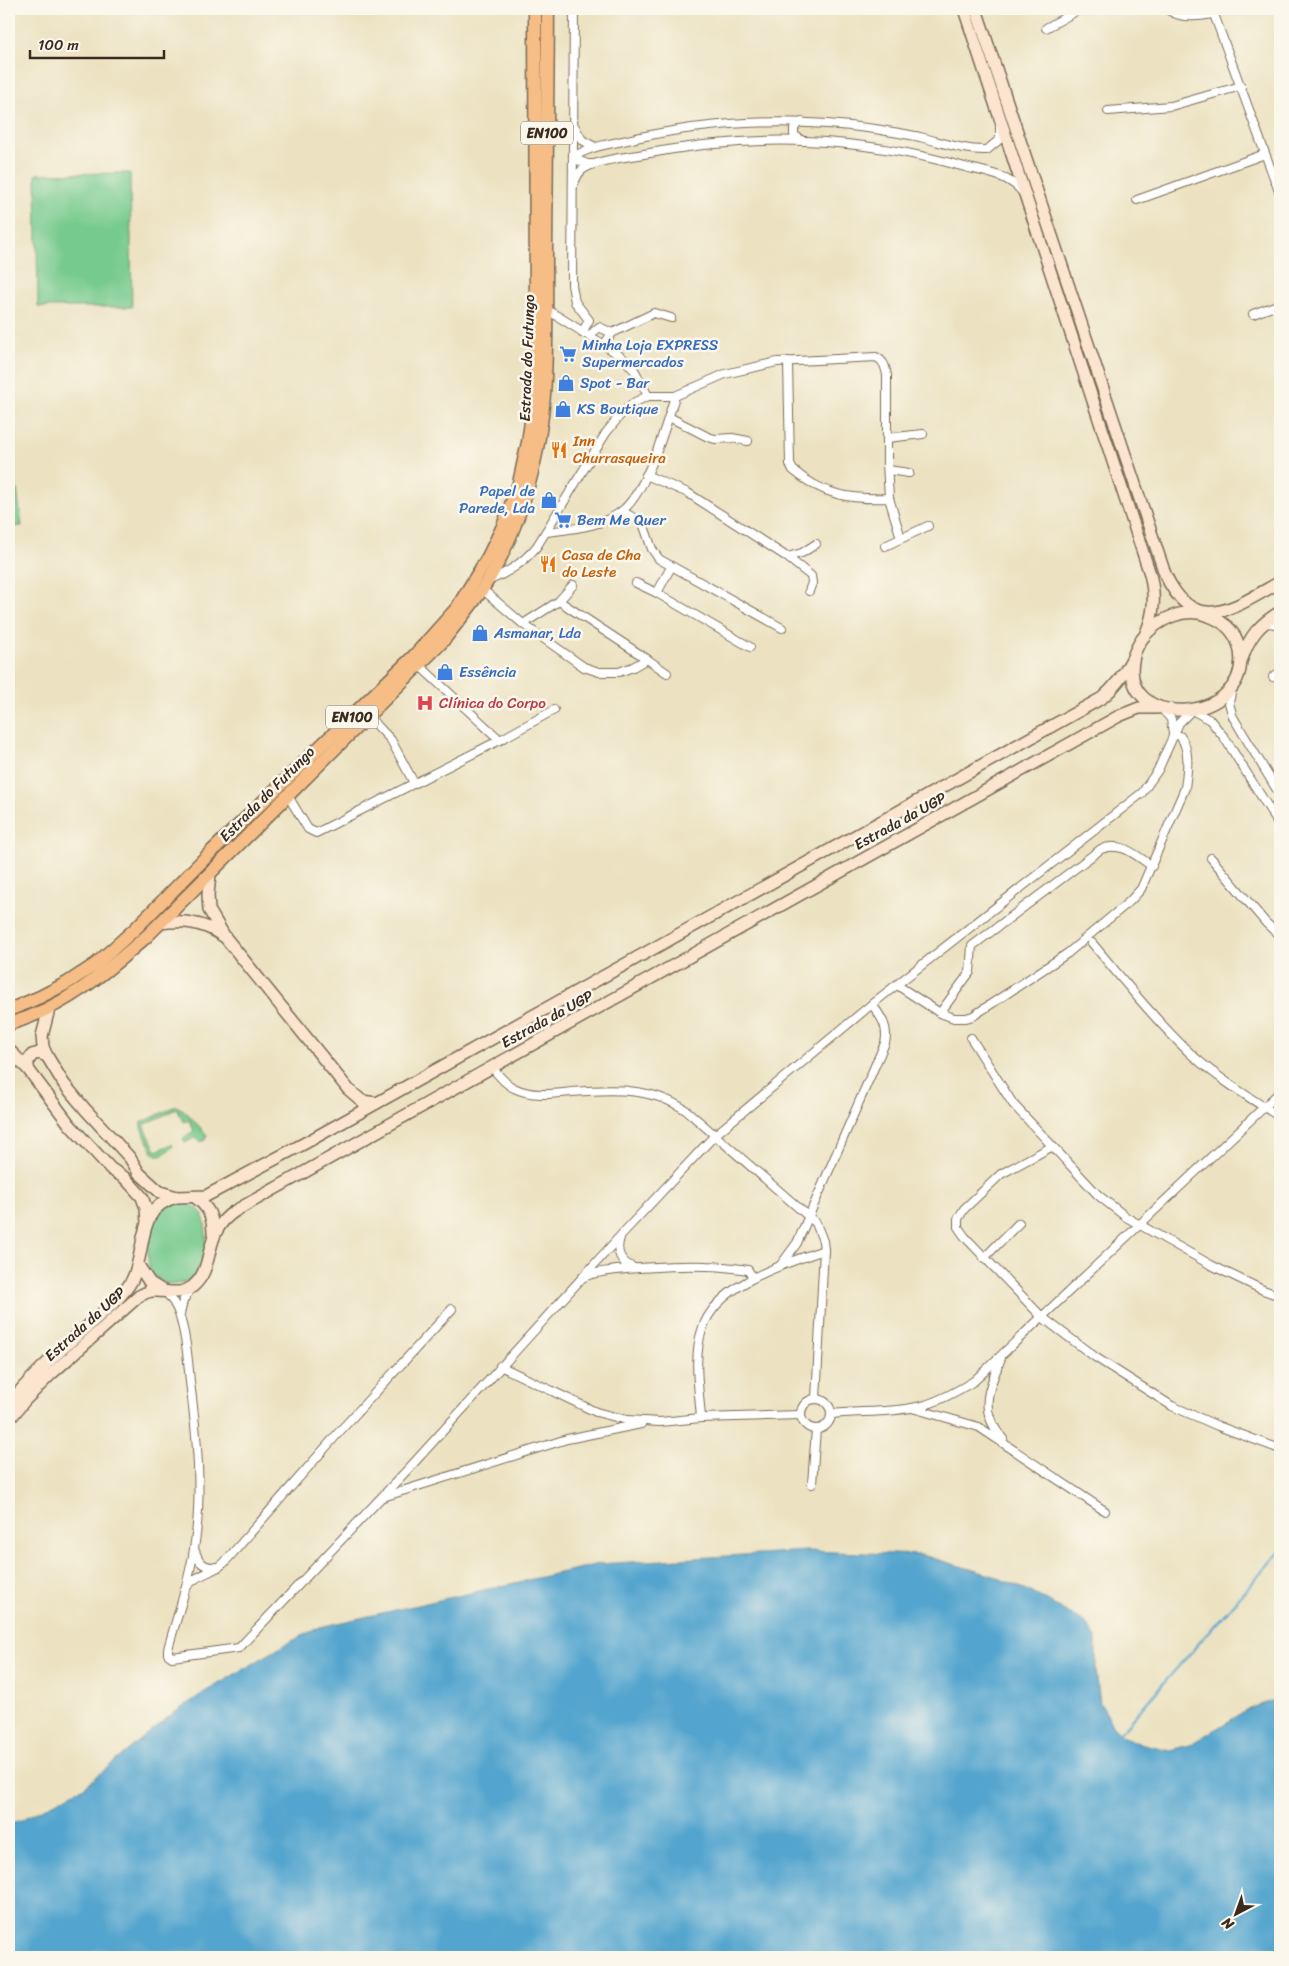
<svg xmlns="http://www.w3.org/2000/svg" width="1289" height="1966" viewBox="0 0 1289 1966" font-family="Sriracha,sans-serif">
<rect width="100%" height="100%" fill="#fbf7ec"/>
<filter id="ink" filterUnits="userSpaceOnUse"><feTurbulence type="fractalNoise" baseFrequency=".02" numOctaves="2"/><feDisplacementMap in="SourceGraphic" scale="10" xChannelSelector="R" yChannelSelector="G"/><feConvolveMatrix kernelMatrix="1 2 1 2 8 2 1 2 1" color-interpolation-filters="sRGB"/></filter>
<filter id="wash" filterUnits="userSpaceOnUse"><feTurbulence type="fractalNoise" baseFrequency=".0096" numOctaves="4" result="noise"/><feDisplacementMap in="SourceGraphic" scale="20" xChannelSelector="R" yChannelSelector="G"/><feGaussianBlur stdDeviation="1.12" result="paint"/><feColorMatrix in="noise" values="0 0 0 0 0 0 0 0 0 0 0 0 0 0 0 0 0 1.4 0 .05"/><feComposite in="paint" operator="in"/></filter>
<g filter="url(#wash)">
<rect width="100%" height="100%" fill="#ece2c1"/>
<g fill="#77ca8d" stroke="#597a56">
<path d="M130,173l2,134h-94l-2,-133z"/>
<path d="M16,483l6,43 -13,1v-43z"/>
<path d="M176,1106l8,4 23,25 -2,5 -5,2 -4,-5 -11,6 -2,-5 11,-7 -5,-11 -5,2 -7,-13 -33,16 12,26 16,-7 1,3 -12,9 -7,-2 -13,-26v-5z"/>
<path d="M184,1201c6,3 12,5 16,10 10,12 6,45 -1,59 -5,10 -18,15 -29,14 -8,-1 -17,-7 -20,-15 -6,-14 2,-56 15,-64 5,-3 14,-3 19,-4z"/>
</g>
<path fill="#53a4ce" stroke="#476776" d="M806,1551l116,4 69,20 40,17 55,31 10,15v33l4,32 19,31 16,8 35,8 19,-5 60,-36 31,-11v259h-1271v-133l12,-4 63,-33 83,-69 36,-25 85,-50 32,-16 279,-63z"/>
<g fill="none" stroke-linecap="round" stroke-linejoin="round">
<path stroke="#53a4ce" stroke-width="2.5" d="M1119,1734l161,-183"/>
</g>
</g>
<g filter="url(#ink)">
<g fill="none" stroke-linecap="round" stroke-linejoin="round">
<g stroke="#796a57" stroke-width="10">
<g id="street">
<path d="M574,9l-2,276 3,17 14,18 -7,13"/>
<path d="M1167,9c15,11 29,7 47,5"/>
<path d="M1212,9l68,185"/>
<path d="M1046,28l34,-19"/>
<path d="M1108,111l63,-5 70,-20"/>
<path d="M575,127l7,13 13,7"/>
<path d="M800,139l-6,-4v-6l3,-5 5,-2"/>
<path d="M573,158c14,-11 32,-13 50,-17 83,-20 168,-24 252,-12 17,3 33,5 49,9 20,5 42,13 63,12l13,-11v-13"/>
<path d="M573,158l14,6h7"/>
<path d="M573,186c2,-5 4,-12 9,-16 13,-10 45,-13 62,-16 111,-21 212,-18 321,13 20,5 45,8 58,26"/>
<path d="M1137,200l128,-46"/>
<path d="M546,309l66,41 13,10 10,11 13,25"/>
<path d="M1253,314l27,-10"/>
<path d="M589,336l10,-9 13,6"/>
<path d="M604,345l8,-12 42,-20 17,5"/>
<path d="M788,361l2,103 3,6c29,25 58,30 96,28"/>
<path d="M669,417l39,20 7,2 17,-1 16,3"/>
<path d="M887,438l36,-4"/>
<path d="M888,470l21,3"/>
<path d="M646,475l42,18 99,64 15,-4 14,-9"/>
<path d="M622,511l17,10 5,5 8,23 7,10 123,69"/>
<path d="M547,532c24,-3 56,-5 76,-22 24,-20 43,-84 52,-114"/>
<path d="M885,546l43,-20"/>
<path d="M787,557l24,19 1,7 -3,8"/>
<path d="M671,567l-14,26 93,54"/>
<path d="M488,581c21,-9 35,-18 49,-35l69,-113 16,-20 13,-11 13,-6h27l50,-22 52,-12 99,-5c8,4 9,9 11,18v88l2,35 12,40"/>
<path d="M636,583l21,10"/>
<path d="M482,589l41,35 61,43 15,5h20l14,-5 14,-8 -88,-58"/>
<path d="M523,624l36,-23 14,-16"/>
<path d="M1263,624l7,-1 10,2"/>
<path d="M647,659l20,14"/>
<path d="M420,666l80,74"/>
<path d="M1273,677l7,-5"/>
<path d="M1232,688l-3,15 4,14 47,78"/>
<path d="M1161,708l10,11 2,15"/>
<path d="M368,716l23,24 23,43"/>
<path d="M288,796l20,33 8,4 184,-93 54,-30"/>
<path d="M1211,858l55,65 14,13"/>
<path d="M1092,943c32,38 64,78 100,112 27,24 58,43 88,62"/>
<path d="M897,985l43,28 14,5h12l7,-2 95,-63 62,-52 11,-12 44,-101c2,-16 6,-38 -5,-52l-7,-2"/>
<path d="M940,1013l30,-41 2,-26 129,-97c21,-8 34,6 51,17"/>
<path d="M971,1038l42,66 85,91 28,22 85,48 52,25 17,6"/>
<path d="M492,1067c6,8 13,17 22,21 18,9 39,6 58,4 40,-3 81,-5 115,19l129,112 7,18 1,9 -8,149"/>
<path d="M1051,1147l-50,27 -37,35 -6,10v8l7,10 77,80 53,40 77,49 46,20 62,23"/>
<path d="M620,1238c-5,14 1,25 14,30"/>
<path d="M984,1258l35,-35"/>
<path d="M780,1266l17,-23 88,-200c4,-16 -4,-26 -13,-39"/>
<path d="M584,1277c16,-9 100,-12 122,-11 14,0 28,2 42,4l5,8"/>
<path d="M165,1291c6,7 11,14 14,23 7,21 9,45 11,68 7,54 13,113 4,167 -5,34 -17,67 -26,100v5l4,3 67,-9 172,-182 211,-232 93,-99 157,-131 270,-211 16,-23 21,-47 13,-13 18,10 14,17 56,89"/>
<path d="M180,1314l3,-13 8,-13"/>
<path d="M1001,1358c-12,32 -24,51 2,81"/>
<path d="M500,1366l96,46 31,8 33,2 41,-4 100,-3"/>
<circle cx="816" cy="1414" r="15"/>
<path d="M912,1408l67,19 126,84"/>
<path d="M831,1414c30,-3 64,-1 94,-9 17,-5 34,-15 49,-24l306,-289"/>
<path d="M701,1418c-2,-29 -8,-61 1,-88 14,-46 82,-66 122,-80"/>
<path d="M812,1484l4,-55"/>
<path d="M383,1497l184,-58 74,-15"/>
<path d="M195,1551c4,13 10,17 24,16"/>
<path d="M186,1588c8,-13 26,-15 38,-25l116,-132 112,-122"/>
</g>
</g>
<g stroke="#796a57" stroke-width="14">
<g id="secondary">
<path d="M964,9l186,565c5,21 5,38 -4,59"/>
<path d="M976,9l189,565c30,65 70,33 115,8"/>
<path d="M1242,659c7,-23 18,-35 38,-47"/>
<path d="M210,874l-2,21 1,15 16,27 123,152 14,12 14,2"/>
<path d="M160,923c24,-3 43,-1 63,13"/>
<path d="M49,1009l-7,27 1,11 4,9 17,28 21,25 45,49 9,15 21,19 17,5 29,-1 101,-54 795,-444c13,-11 22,-23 30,-39 3,-7 5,-13 10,-20 15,-20 43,-33 67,-23 16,6 28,17 31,35 12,74 -125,82 -106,5"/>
<path d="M9,1050l19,19 42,56 41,44 14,9 17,19 4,11 1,15"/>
<path d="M28,1069v-8l4,-6 7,-2 8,3"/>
<path d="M196,1198c13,10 17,19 17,36"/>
<path d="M138,1265l12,18 13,8"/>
<path d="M9,1404c23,-29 51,-54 79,-78 14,-14 33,-27 43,-44 17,-31 3,-73 45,-85"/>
<path d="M9,1420l16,-20 25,-25 89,-79c4,-2 9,-5 14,-5 13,-1 27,5 39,-4 25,-20 9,-54 43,-76l884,-495 20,-8h18"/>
</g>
</g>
<g stroke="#796a57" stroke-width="15">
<g id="primary">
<path d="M9,1010l31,-13 27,-14 29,-19 39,-35 77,-78 202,-195 43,-48 31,-51 15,-31 16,-43 9,-41 7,-47 1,-74 -1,-312"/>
<path d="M9,1024c55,-16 96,-51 138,-88l295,-294c13,-17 27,-33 39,-51 18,-26 32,-59 42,-89 28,-80 23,-164 23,-247 1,-82 2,-164 2,-246"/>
</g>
</g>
<use href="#street" stroke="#fff" stroke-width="8"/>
<use href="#secondary" stroke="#fbe5cf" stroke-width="11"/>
<use href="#primary" stroke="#f6be86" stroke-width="12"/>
</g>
</g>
<defs>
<g id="supermarket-bare" transform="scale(1.35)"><path d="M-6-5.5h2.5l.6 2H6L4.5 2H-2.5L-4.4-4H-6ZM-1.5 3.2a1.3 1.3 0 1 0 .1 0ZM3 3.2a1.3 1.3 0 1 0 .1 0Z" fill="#3f7fe0" stroke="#fbf7ec" stroke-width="2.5" paint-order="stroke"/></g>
<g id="shop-bare" transform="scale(1.35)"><path d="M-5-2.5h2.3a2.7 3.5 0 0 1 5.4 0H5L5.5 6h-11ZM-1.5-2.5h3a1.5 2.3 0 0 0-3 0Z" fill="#3f7fe0" stroke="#fbf7ec" stroke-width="2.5" paint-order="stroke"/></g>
<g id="restaurant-bare" transform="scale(1.35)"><path d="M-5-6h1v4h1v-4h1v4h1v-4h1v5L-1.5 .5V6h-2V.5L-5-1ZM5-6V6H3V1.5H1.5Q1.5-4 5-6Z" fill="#e8710a" stroke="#fbf7ec" stroke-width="2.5" paint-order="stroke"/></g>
<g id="hospital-bare" transform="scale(1.35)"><path d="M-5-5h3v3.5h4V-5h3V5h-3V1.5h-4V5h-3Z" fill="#e0444e" stroke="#fbf7ec" stroke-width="2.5" paint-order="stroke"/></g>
</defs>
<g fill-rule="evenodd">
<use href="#supermarket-bare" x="568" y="354"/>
<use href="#shop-bare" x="566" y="383"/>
<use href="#shop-bare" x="563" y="409"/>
<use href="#restaurant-bare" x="559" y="450"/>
<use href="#shop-bare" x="549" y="500"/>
<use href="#supermarket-bare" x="563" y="520"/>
<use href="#restaurant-bare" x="548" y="564"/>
<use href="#shop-bare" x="480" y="633"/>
<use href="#shop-bare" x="445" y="672"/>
<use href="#hospital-bare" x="425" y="703"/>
</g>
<g text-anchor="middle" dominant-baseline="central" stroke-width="5" stroke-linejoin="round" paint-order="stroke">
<g fill="#fbf7ec" stroke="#75685c" stroke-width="1">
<rect x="521" y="121.5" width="52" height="23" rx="4"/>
<rect x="326" y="705.5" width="52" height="23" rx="4"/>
</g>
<g font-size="14" font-weight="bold" fill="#3b2a1e">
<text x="547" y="133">EN100</text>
<text x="352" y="717">EN100</text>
</g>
<g font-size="15" fill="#366cbe" stroke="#fbf7ec" text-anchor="start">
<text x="582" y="345">Minha Loja EXPRESS<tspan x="582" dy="17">Supermercados</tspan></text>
<text x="580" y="383">Spot - Bar</text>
<text x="577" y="409">KS Boutique</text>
<text x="535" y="491" text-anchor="end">Papel de<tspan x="535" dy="17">Parede, Lda</tspan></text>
<text x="577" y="520">Bem Me Quer</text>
<text x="494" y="633">Asmanar, Lda</text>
<text x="459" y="672">Essência</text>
</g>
<g font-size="15" fill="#3b2a1e" stroke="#fbf7ec">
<text transform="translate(527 358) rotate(-88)">Estrada do Futungo</text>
<text transform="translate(267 794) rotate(-45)">Estrada do Futungo</text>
<text transform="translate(900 821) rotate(-29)">Estrada da UGP</text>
<text transform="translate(547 1019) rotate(-29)">Estrada da UGP</text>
<text transform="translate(85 1324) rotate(-42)">Estrada da UGP</text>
</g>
<g font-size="15" fill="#c56008" stroke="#fbf7ec" text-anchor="start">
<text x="573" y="441">Inn<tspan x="573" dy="17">Churrasqueira</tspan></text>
<text x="562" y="555">Casa de Cha<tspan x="562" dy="17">do Leste</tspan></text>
</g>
<g font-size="15" fill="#be3a42" stroke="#fbf7ec" text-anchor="start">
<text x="439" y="703">Clínica do Corpo</text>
</g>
</g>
<rect width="1289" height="1966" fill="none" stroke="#fbf7ec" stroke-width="30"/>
<g transform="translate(1236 1914) rotate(221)" stroke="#fbf7ec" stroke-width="4" paint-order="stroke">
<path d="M0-4L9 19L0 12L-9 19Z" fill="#3b2a1e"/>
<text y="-8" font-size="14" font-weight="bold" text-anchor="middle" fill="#3b2a1e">N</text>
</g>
<path d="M30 50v8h134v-8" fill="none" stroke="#3b2a1e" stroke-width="2.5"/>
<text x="38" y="50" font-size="15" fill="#3b2a1e" stroke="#fbf7ec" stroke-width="4" paint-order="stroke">100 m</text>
</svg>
